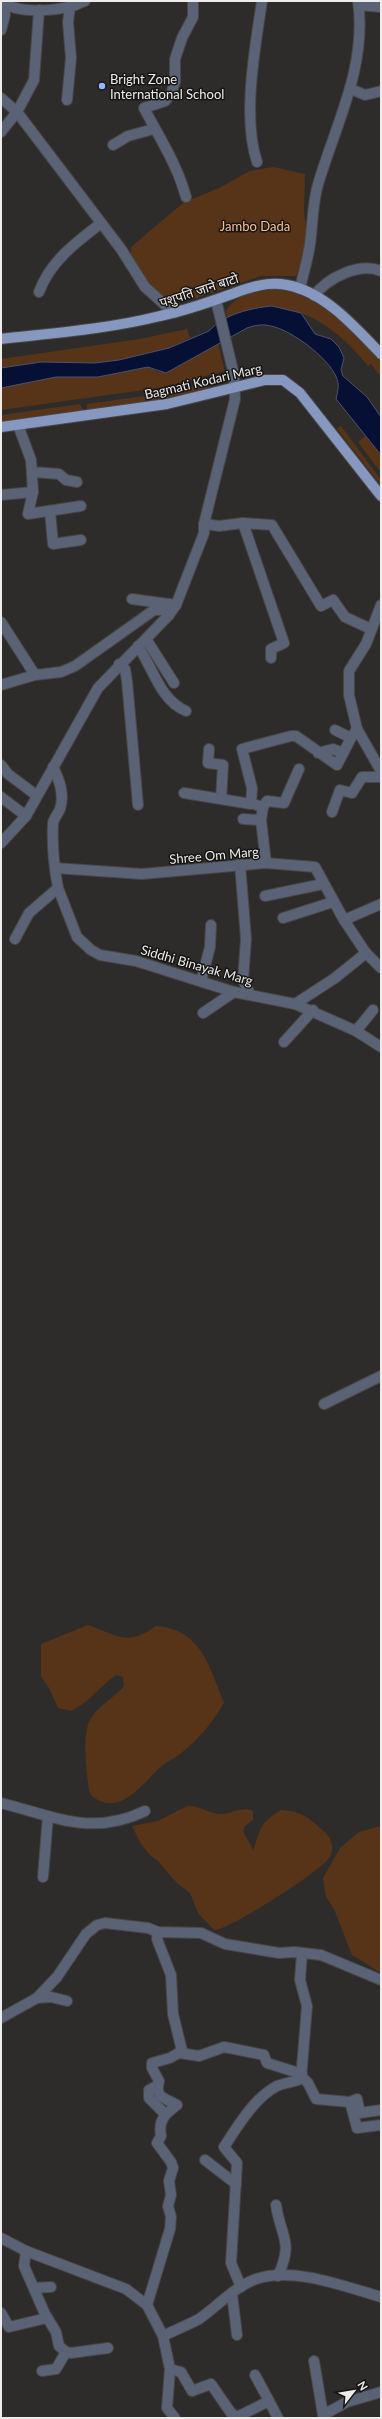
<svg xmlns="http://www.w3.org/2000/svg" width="382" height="2419" viewBox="0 0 382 2419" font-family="Lato,'Noto Sans Devanagari',sans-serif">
<rect width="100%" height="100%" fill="#2e2c2a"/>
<g fill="#573417">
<path d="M273,167l32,7 -1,39 3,19 -2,18 -9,26h-35l-67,23 -27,2 -17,-12 -20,-30 1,-12 52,-44 36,-15 31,-17z"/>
<path d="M272,289c45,2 80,42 109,72v16l-10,-13 -3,2c-39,-47 -80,-73 -141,-48l-1,-7c10,-17 28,-18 46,-22z"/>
<path d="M187,329l3,9 -21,10 -50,12 -24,3 -54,-1 -40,6v-9l139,-20z"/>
<path d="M218,343l7,28 -67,17 -157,22v-22l55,-11h42l50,-10 10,5 12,-1z"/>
<path d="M207,383l1,5 -41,10 -80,12v-6l79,-11z"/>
<path d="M80,404l3,6 -82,11v-6z"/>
<path d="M341,426l40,54v5l-44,-56z"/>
<path d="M365,436l16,19v18l-23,-31z"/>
<path d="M88,1625c29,10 39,22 68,1 45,3 53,40 68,77 -12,20 -25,36 -44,51 -5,4 -12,7 -17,11 -17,14 -38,47 -63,36 -6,-3 -8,-4 -11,-10 -2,-17 -8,-58 2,-73 8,-13 23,-20 33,-32l-1,-9 -7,-2c-16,11 -26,27 -45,36l-13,-3 -9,-20 -8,-12v-32z"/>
<path d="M187,1806c13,-1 22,8 34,8 11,0 21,-8 32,-3v9l-8,6 -2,5 10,19c9,-22 5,-26 28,-40 20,2 25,5 40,19 8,6 14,15 10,26 -4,13 -104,76 -117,75l-16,-17 -8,-20 -13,-10 -19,-22 -8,-6 -9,-11 -9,-18 26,-5z"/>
<path d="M381,1826v147l-29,-18 -18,-46 -8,-12 -3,-19 17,-30 19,-16z"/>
</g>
<path fill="#061035" stroke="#4b526c" d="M272,306l29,7 14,21 16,5 8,8 5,11 -3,12 2,6 24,21 14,20v38l-45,-56c1,-5 3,-11 2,-16 -3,-21 -46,-53 -67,-57 -8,-2 -16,-1 -24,2l-81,45 -18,-6 -50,10h-42l-55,11v-20l40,-6 54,1 24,-3 50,-12 40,-17c15,-17 42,-23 63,-25z"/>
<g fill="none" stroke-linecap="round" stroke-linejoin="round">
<g stroke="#494745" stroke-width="12">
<g id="minor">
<path d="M1,2c18,12 51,9 72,4 4,-1 7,-4 12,-5"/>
<path d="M359,5l22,2"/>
<path d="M1,30l4,-15 -1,-14"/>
<path d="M351,89l14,6 16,-4"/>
<path d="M1,98l16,14 104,137 24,38 29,26"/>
<path d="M67,100l4,-42 -3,-36 2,-16"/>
<path d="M1,132l16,-20 17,-32 5,-70"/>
<path d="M113,145l15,-9 26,-7"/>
<path d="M257,162c-15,-45 -2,-114 5,-161"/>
<path d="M186,197c-9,-33 -27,-60 -42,-89l21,-7 6,-7 4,-12v-23l7,-21 11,-21v-16"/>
<path d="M300,289c3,-15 8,-30 10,-45 3,-21 2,-42 9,-63 18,-59 48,-116 39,-180"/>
<path d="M39,292c11,-30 36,-49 61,-68"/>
<path d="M314,296c13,-18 45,-34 67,-25"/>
<path d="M33,472l26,2 7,6 11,2"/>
<path d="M33,492l-5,22 53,-8"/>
<path d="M1,495l32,-3 -2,-32 -13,-35"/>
<path d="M50,511l3,33 28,-4"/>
<path d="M243,523l29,2 49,81 12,-6 12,17 26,12"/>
<path d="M204,524l15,2 24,-3c14,40 27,80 41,120l-13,6v9"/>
<path d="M132,599l44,6"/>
<path d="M1,622l34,53"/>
<path d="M146,639l28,44"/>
<path d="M138,646c15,22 22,54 48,65"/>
<path d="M119,664l6,5 2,12 11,124"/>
<path d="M1,685l34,-10 26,-3 14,-6 79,-56h8l7,5 7,-10 28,-72v-9l31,-125 -1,-24 -18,-75"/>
<path d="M357,729l-8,-34v-24l17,-27 15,-39"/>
<path d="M335,730l16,8"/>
<path d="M209,749l-1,14 15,2 -2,34"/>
<path d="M318,753l15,-4 10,4"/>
<path d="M1,765l7,9 28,21"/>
<path d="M184,793l67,11 1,-16 -10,-39 49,-13h5l41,29 14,-27 6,-9 24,42"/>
<path d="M1,797l25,19"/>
<path d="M263,807l4,-6 17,2 15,-34"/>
<path d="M332,812l8,-22 12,3 10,-16h19"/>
<path d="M243,819l18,1 2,-13 -7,-2"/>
<path d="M261,820l5,43"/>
<path d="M1,843l25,-27 72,-128 71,-73"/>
<path d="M240,864l6,75 -3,41 7,14"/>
<path d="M55,868l87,6 124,-11 49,4 29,53 22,33 15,15"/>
<path d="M58,888l19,49 14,13 9,5 36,6 98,31 61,12 61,27 25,16"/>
<path d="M265,896l58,-12"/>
<path d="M283,918l50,-16"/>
<path d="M344,920l37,-16"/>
<path d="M15,939l14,-26 29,-25c-4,-21 -6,-44 -5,-65 1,-5 5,-9 7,-14 5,-15 -1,-30 -7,-42"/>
<path d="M201,981l9,-34 1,-22"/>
<path d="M295,1004l40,-26 31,-25"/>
<path d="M203,1013l31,-21"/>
<path d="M356,1031l17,-21"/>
<path d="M284,1042l29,-32"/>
<path d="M324,1404l57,-28"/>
<path d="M1,1803c53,13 90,34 144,8"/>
<path d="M43,1877l5,-61"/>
<path d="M37,1998l14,-1 16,4"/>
<path d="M1,2018l36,-20 20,-21 29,-43 11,-9 8,-2 43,5 10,4 43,1 24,11 54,9 15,-1 27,3 60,25"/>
<path d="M180,2053l19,3 25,-9 40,8 3,8 35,11"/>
<path d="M301,2076l7,7 8,16 34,3 7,26 24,-3"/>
<path d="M158,2085l-9,5v8l15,15"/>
<path d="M350,2102l7,-3 3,14 21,-3"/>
<path d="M205,2160l31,24"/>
<path d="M276,2205c5,34 18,35 2,71"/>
<path d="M1,2238l25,13 100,38 21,16 16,31 7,33 -3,39 8,10"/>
<path d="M26,2251l-2,15 21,48 11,18 3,14 7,6 5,1 37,-5"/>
<path d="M241,2287l-10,-24 6,-100 -13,-16c13,-20 31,-50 53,-61 7,-3 17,-4 24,-7l6,-73 -7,-26 2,-27"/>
<path d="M34,2288l17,-1"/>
<path d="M232,2294l5,41"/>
<path d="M147,2305l23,-76 1,-12 -3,-11 3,-11 -2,-14 4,-13 -2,-6 -14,-19 4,-7c-3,-16 4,-22 16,-31 -14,-8 -22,-7 -18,-24l-7,-13v-5l18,-5 12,-7 -9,-37 -2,-39 -14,-36 1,-7"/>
<path d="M1,2313l8,14 38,-9"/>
<path d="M163,2336c12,-6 25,-11 36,-17 19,-13 35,-32 57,-40 37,-13 90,8 125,18"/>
<path d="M314,2361l9,54 24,-13 34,-10"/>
<path d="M170,2369l11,3 11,19 19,-7 20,29 6,4 32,-16 -14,-26"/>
<path d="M42,2371l14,-2 10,-17"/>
<path d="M269,2401l9,17"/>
</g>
</g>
<g stroke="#494745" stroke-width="12">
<g id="major">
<path d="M1,339c53,-6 107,-10 159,-23 23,-5 47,-13 69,-21 20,-7 36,-14 58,-10 38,7 69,43 94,69"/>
<path d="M1,427l166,-23 98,-24h18l17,13 81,103"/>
</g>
</g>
<use href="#minor" stroke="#5a6276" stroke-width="10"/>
<use href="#major" stroke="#8697c0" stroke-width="10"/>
</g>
<circle fill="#98b5fd" stroke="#161514" stroke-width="1.5" cx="102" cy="86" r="4"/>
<g text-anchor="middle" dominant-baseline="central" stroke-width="3" stroke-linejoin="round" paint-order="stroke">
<g font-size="13" fill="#edeceb" stroke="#161514" text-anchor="start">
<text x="110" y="79">Bright Zone<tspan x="110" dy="15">International School</tspan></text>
</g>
<g font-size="13" fill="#f7c097" stroke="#161514">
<text x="255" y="226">Jambo Dada</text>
</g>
<g font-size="13" fill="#edeceb" stroke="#161514">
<text transform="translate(199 290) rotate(-18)">पशुपति जाने बाटो</text>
<text transform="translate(203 381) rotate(-13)">Bagmati Kodari Marg</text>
<text transform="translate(214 855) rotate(-5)">Shree Om Marg</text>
<text transform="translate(197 965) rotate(16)">Siddhi Binayak Marg</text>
</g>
</g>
<rect width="382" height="2419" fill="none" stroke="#edeceb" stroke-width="4"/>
<g transform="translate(354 2391) rotate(59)" stroke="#161514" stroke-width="3" paint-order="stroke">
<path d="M0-3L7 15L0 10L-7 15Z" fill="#edeceb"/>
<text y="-6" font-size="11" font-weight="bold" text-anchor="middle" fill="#edeceb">N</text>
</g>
</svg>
